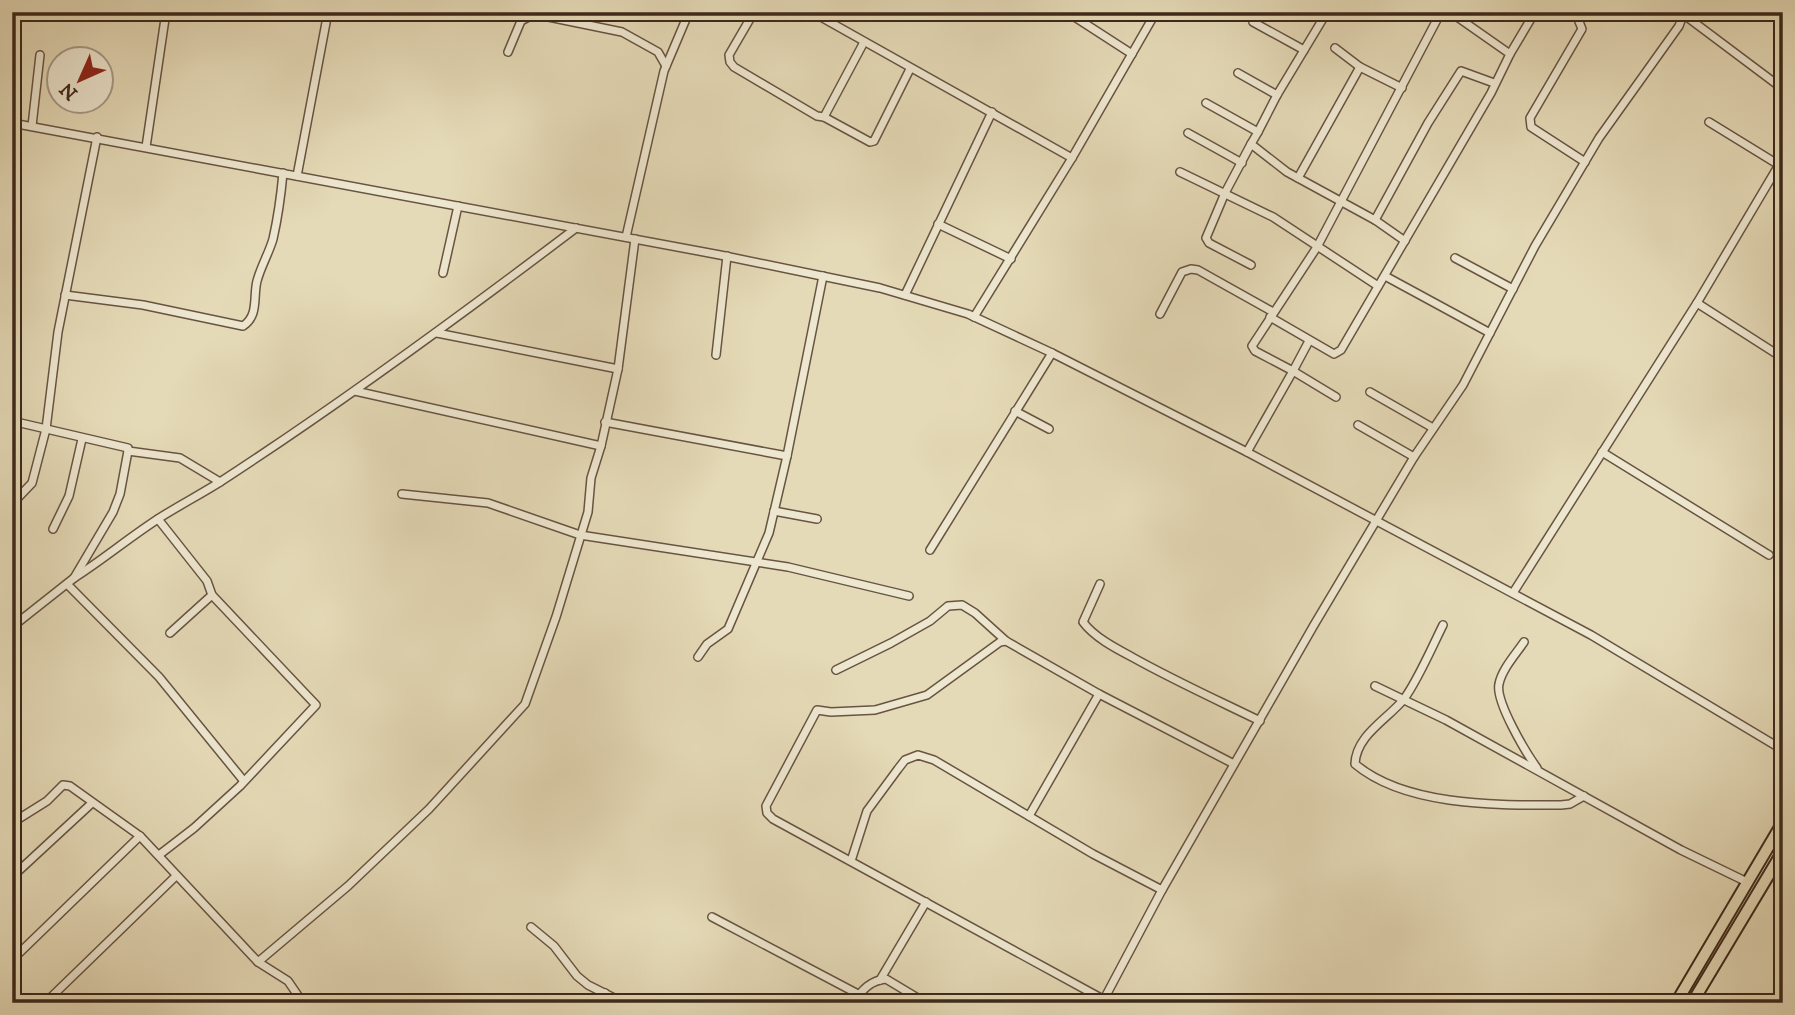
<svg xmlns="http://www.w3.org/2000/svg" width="1795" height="1015" viewBox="0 0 1795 1015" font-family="'IM FELL DW Pica',serif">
<rect width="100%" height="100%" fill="#e5dab7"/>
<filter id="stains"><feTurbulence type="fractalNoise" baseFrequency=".00286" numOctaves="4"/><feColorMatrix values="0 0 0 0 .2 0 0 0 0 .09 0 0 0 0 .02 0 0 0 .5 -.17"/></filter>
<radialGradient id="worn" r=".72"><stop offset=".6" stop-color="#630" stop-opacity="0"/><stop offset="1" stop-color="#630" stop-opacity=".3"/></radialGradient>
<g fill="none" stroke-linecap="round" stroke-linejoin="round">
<g stroke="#675442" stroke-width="10">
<g id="street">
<path d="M754,12l-25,43 1,7 4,5 83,49 7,1 46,25 4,-1 36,-72"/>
<path d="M812,12l260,146"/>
<path d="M1067,12l65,42"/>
<path d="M1568,12l10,7 4,10 -52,89 1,9 54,35"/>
<path d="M1683,14l100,75"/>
<path d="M1253,22l51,28"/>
<path d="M1335,48l25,19"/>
<path d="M508,52l13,-31 13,-7 88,18 36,20 8,14"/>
<path d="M1510,54l25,-42"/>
<path d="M1238,73l39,22"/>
<path d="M1206,103l52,29 -7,12 36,28 88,48 30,21"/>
<path d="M824,117l40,-75"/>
<path d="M1709,122l70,43"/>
<path d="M12,123l708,132 160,33 88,26 84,39 195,99 344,183 192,115"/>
<path d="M32,126l8,-71"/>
<path d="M1258,132l19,-37 50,-83"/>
<path d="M1188,133l54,30"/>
<path d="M146,147l20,-135"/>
<path d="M1180,172l93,45 105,69"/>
<path d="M297,176l31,-164"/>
<path d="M1298,178l62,-111 42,21"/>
<path d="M1375,220l53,-97 33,-52 33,12"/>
<path d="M938,224l73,35"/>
<path d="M626,237l38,-166 25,-59"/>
<path d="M1455,258l58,31"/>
<path d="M1251,265l-42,-22 -3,-5 19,-45 26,-49"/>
<path d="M443,273l15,-67"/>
<path d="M1385,276l105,57"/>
<path d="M65,295l78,10 100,21c16,-10 10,-30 14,-45 4,-15 12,-28 16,-42 5,-22 8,-44 10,-66"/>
<path d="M905,295l87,-183"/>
<path d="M1697,303l86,55"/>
<path d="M1160,314l22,-42 9,-3 7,1 75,42"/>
<path d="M974,317l98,-159 84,-146"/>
<path d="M1270,317l64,37 7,-4 150,-257 19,-39 -60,-42"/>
<path d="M437,333l181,36"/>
<path d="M1309,341l-16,30 43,26"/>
<path d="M716,355l11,-99"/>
<path d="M355,391l246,55"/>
<path d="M1370,392l63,36"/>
<path d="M1015,411l34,18"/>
<path d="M12,421l116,27v3l-8,43 -7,18 -39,66 -62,49"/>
<path d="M605,422l182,34"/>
<path d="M1358,425l56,32"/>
<path d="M128,451l52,7 40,24"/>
<path d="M1247,452l46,-81 -38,-20 -3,-5 65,-99 124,-235"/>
<path d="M1602,452l167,103"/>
<path d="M402,494l86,9 92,32 208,32 121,29"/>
<path d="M12,504l20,-21 14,-54 12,-97 39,-195"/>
<path d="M774,511l43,8"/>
<path d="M158,519l49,62 5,14 104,110 -76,81 -46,42 -35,27"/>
<path d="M53,529l16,-33 13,-57"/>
<path d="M930,550l122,-197"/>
<path d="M74,578c30,-19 57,-42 87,-61 19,-12 40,-23 59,-35 123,-80 240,-166 356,-254"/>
<path d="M1100,584l-17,38c11,15 32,26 49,35 41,23 85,43 128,64"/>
<path d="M68,585l91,92 84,103"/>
<path d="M1513,593l184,-290 86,-145"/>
<path d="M1443,625c-11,22 -25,55 -39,74 -16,20 -48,36 -49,65 51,43 144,41 206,41l9,-1 14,-8"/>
<path d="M170,633l42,-38"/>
<path d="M1006,641l-6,1 -73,53 -52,15 -44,2 -14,-2 -51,96 1,7 6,6 337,184"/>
<path d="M1524,642c-8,12 -22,27 -25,42 -4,17 27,69 38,84"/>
<path d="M698,657l9,-13 21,-15 41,-96 18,-77 36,-180"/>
<path d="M836,670l55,-27 39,-22 18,-15 14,-1 13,8 31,28 93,53 135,70"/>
<path d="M1375,686l71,34 235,130 66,32"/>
<path d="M1029,816l70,-122"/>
<path d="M12,823l35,-22 16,-16 7,1 70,50 118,126 30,19 15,22"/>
<path d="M851,861l16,-50 31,-42 7,-9 13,-5 16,5 159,94 69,36"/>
<path d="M12,877l80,-74"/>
<path d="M712,917l146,77"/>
<path d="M531,927l23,19 23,30 11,9 36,18"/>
<path d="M12,960l128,-124"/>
<path d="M258,962l90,-76 81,-77 96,-105 31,-87 32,-105 3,-34 10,-32 17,-77 17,-130"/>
<path d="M880,980l46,-78"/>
<path d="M45,1003l131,-127"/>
<path d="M595,1003l10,-10"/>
<path d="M855,1003c5,-13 17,-23 31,-24l40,24"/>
<path d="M1102,1003l60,-113 152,-265 100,-168 49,-72 72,-139 64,-108 80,-112 4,-11"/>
</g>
</g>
<g stroke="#3d281b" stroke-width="14">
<g id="primary">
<path d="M1676,1003l107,-181"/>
<path d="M1692,1003l91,-152"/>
</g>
</g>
<use href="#street" stroke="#eee7d0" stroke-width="7"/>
<use href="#primary" stroke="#e5dab7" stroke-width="10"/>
</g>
<rect width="1795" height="1015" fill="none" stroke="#e5dab7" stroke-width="42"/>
<rect x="14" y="14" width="1767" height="987" fill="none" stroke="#3d281b" stroke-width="3.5"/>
<rect x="21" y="21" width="1753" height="973" fill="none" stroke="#3d281b" stroke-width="2"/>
<g transform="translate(80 80) rotate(225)"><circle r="33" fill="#eee7d0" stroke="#a79b88" stroke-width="2"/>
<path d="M0-5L12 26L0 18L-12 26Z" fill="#8f2418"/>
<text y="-10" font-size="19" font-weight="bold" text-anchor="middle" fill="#3d281b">N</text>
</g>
<rect width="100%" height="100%" filter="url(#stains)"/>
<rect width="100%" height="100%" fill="url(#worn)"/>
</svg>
